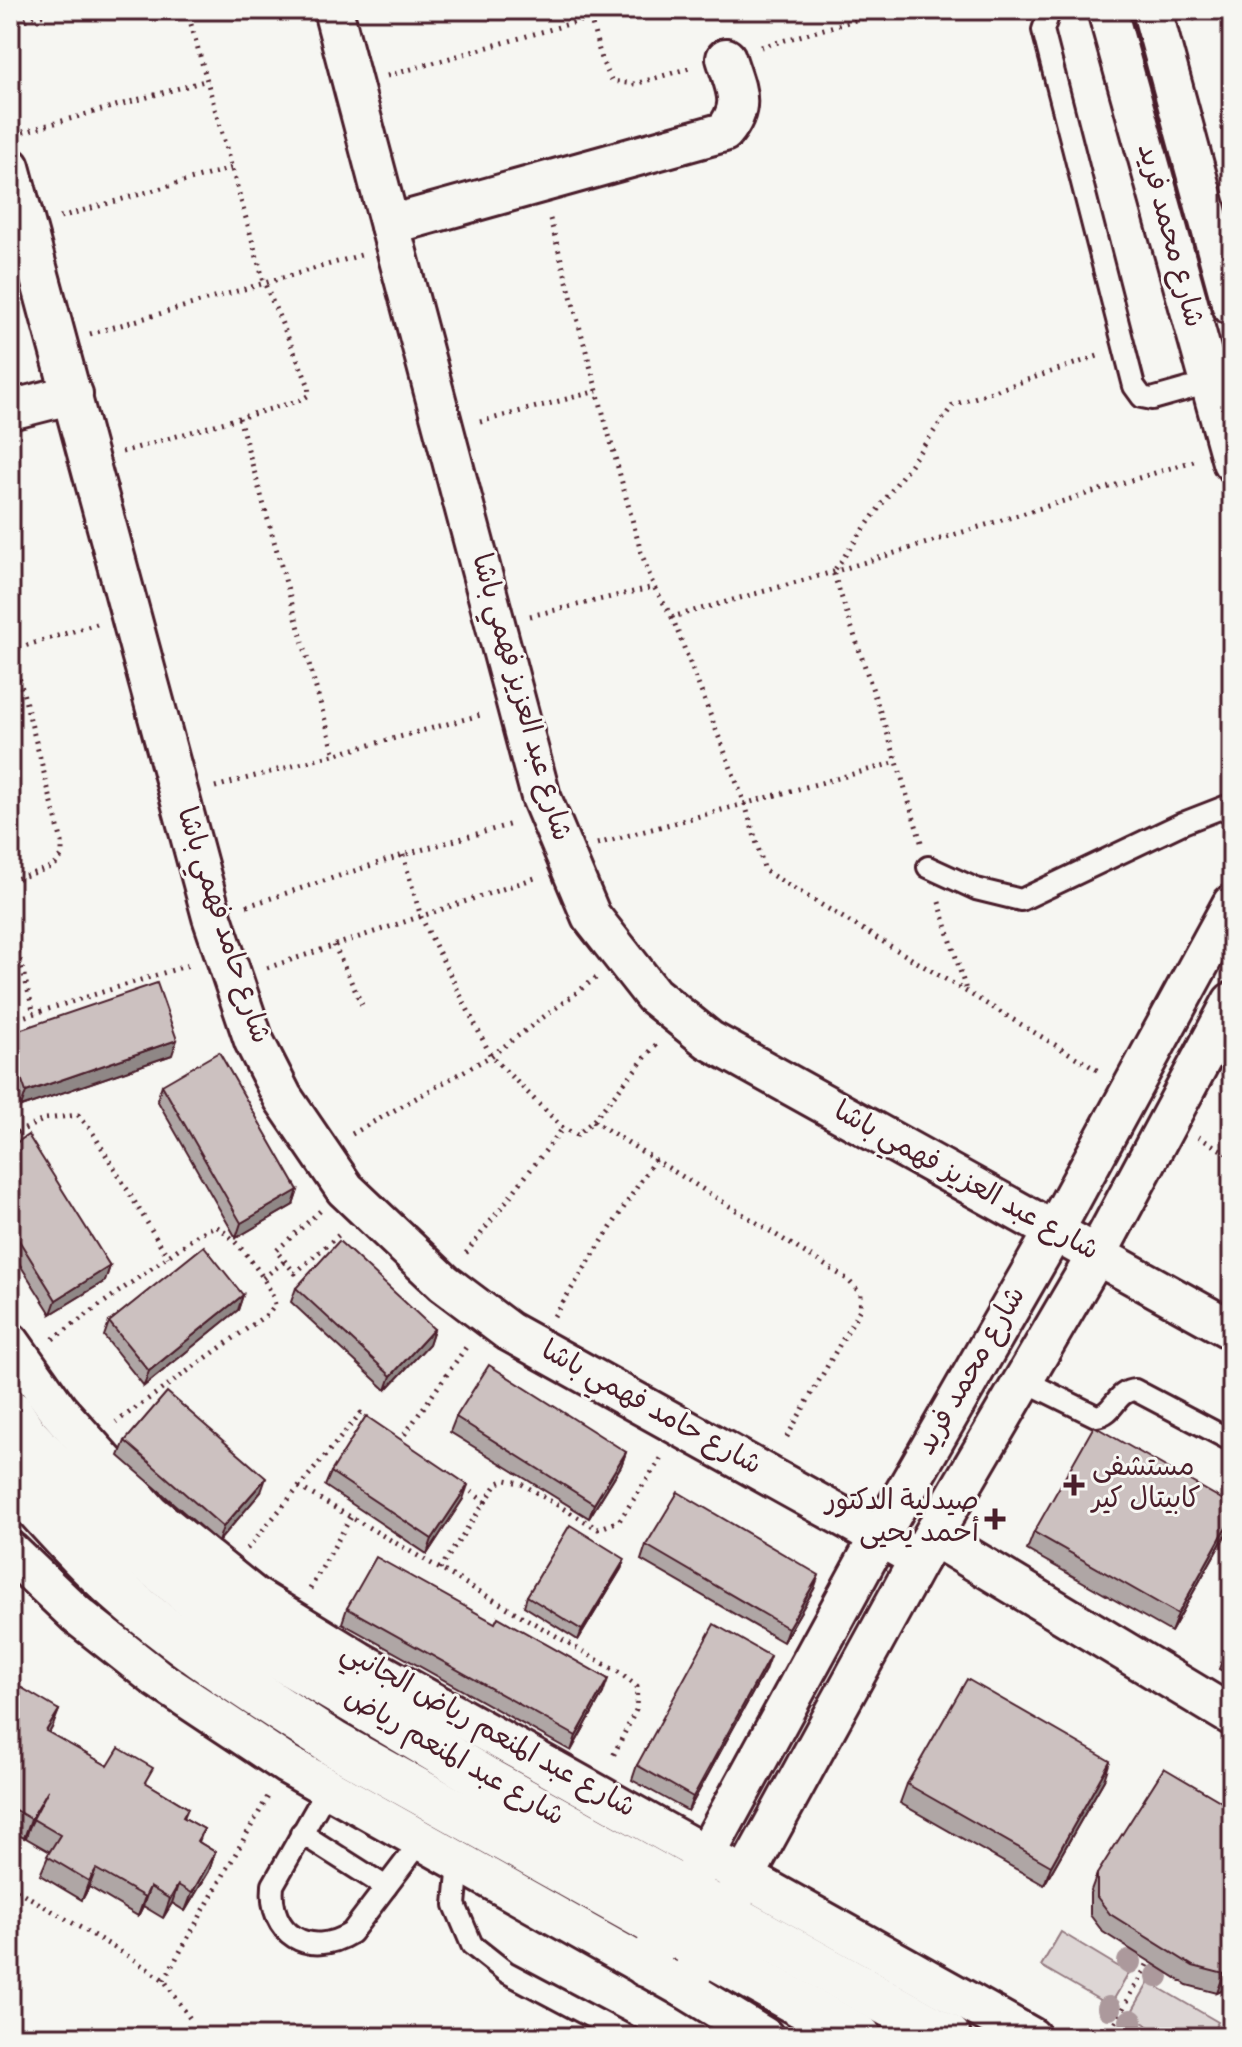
<svg xmlns="http://www.w3.org/2000/svg" width="1242" height="2047" viewBox="0 0 1242 2047" font-family="'Gochi Hand','Playpen Sans Arabic',sans-serif">
<rect width="100%" height="100%" fill="#f6f6f2"/>
<filter id="ink" filterUnits="userSpaceOnUse"><feTurbulence type="fractalNoise" baseFrequency=".0125" numOctaves="2"/><feDisplacementMap in="SourceGraphic" scale="16" xChannelSelector="R" yChannelSelector="G"/><feConvolveMatrix kernelMatrix="1 2 1 2 8 2 1 2 1" color-interpolation-filters="sRGB"/></filter>
<g filter="url(#ink)">
<g fill="#ddd6d5" stroke="#947a80" stroke-width="2">
<path d="M1061,1932l68,41 -19,33 -69,-40z"/>
<path d="M1149,1982l69,40 -9,15h-42l-37,-22z"/>
</g>
<g fill="none" stroke-linecap="round" stroke-linejoin="round">
<g stroke="#4a1f2b" stroke-width="26">
<g id="service">
<path d="M1050,10l-7,20 91,356 8,11 10,2 57,-16"/>
<path d="M928,867l48,22 45,11 162,-77 49,-19"/>
<path d="M1023,1380l73,36c19,-2 19,-25 39,-26l97,51"/>
<path d="M328,1788l-55,97c-5,49 36,74 78,48l70,-92"/>
<path d="M301,1833l85,54"/>
<path d="M459,1862l-4,43 17,40 34,27 123,65"/>
</g>
</g>
<g stroke="#4a1f2b" stroke-width="44">
<g id="minor">
<path d="M333,10l208,787 50,119 62,79 56,45 523,290"/>
<path d="M1107,10l125,452"/>
<path d="M1152,10l80,296"/>
<path d="M10,167l202,750 42,124 29,57 62,91 99,94 64,48 411,228"/>
<path d="M390,225l334,-93c23,-27 11,-44 2,-74"/>
<path d="M10,410l63,-16"/>
<path d="M10,1342l48,68 92,103 103,83 106,65 672,376"/>
<path d="M933,1536l299,180"/>
<path d="M10,1551l67,64 81,64 128,85 398,224 80,49"/>
<path d="M645,1967l234,-430 174,-304 179,-329"/>
<path d="M684,1988l235,-429 177,-303 136,-254"/>
</g>
</g>
<g stroke="#4a1f2b" stroke-width="50">
<g id="tertiary">
<path d="M10,1412l15,23 98,104 112,92 255,151 458,255"/>
<path d="M10,1478c29,31 57,64 88,94 69,67 155,120 236,172l525,293"/>
</g>
</g>
<g stroke="#4a1f2b" stroke-width="5" stroke-dasharray="2 6" stroke-linecap="butt">
<path d="M588,10l14,51 10,20 23,3 58,-17"/>
<path d="M1193,19l29,-9"/>
<path d="M10,24l48,-14"/>
<path d="M761,47l129,-37"/>
<path d="M387,76l203,-58"/>
<path d="M23,132l185,-52"/>
<path d="M60,217l172,-49"/>
<path d="M550,219l91,333 13,35 18,30 161,-45 364,-112"/>
<path d="M90,334l271,-79"/>
<path d="M239,418l96,337"/>
<path d="M480,422l117,-31"/>
<path d="M122,452l179,-52 8,-5 -1,-11 -44,-102 -77,-272"/>
<path d="M530,616l124,-29"/>
<path d="M672,617l73,187 20,67 337,202"/>
<path d="M11,650l86,-26"/>
<path d="M215,787l269,-73"/>
<path d="M921,842l-24,-80 -64,-190 120,-167 148,-50"/>
<path d="M597,844l300,-82"/>
<path d="M403,855l18,62 70,139 72,72 14,7 16,-14 65,-79"/>
<path d="M10,881l44,-15 8,-10v-14l-50,-192"/>
<path d="M939,902l27,88"/>
<path d="M247,906l156,-51 109,-31"/>
<path d="M10,921l24,93"/>
<path d="M334,945l28,60"/>
<path d="M267,968l268,-90"/>
<path d="M10,1021l182,-57"/>
<path d="M593,1121l254,158 14,15 -1,15 -76,133"/>
<path d="M352,1134l139,-78 105,-78"/>
<path d="M10,1136l35,-17 33,-4 13,15 77,127"/>
<path d="M1198,1137l34,19"/>
<path d="M320,1211l-44,40 19,22 46,-40"/>
<path d="M466,1253l97,-125"/>
<path d="M263,1278l22,-17"/>
<path d="M554,1316l101,-157"/>
<path d="M53,1339l146,-105 16,-8c18,7 58,59 60,79l-6,8 -153,109"/>
<path d="M400,1441l69,-98"/>
<path d="M299,1487l321,186 17,14 -1,23 -25,50"/>
<path d="M485,1502l13,-19 8,-3 14,3 78,46 21,-8 43,-64"/>
<path d="M247,1549l114,-136 11,8"/>
<path d="M440,1569l45,-67 -24,-18"/>
<path d="M310,1589l41,-72"/>
<path d="M10,1886l115,68 39,26 27,40"/>
<path d="M164,1980l106,-187"/>
<path d="M1108,2037l41,-76"/>
</g>
<use href="#service" stroke="#f6f6f2" stroke-width="20"/>
<use href="#minor" stroke="#f6f6f2" stroke-width="38"/>
<use href="#tertiary" stroke="#f6f6f2" stroke-width="44"/>
</g>
<g fill="#ac999c">
<circle cx="1129" cy="1962" r="12"/>
<circle cx="1157" cy="1976" r="12"/>
<circle cx="1109" cy="2008" r="12"/>
<circle cx="1131" cy="2021" r="12"/>
</g>
<g fill="#afa6a5" stroke="#4a1f2b" stroke-width="2">
<path d="M10,1033l162,22 -151,52 -11,-31z"/>
<path d="M162,1085l136,105 -5,15 -57,33 -79,-138z"/>
<path d="M10,1147l100,119 -5,15 -54,33 -41,-65z"/>
<path d="M296,1288l138,41 -5,15 -43,46 -95,-88z"/>
<path d="M243,1295l-5,15 -94,76 -40,-50 5,-14z"/>
<path d="M456,1417l170,35 -5,14 -32,52 -139,-86z"/>
<path d="M125,1441l136,51 -43,50 -99,-86z"/>
<path d="M331,1472l132,27 -36,55 -102,-68z"/>
<path d="M1230,1527l-59,105 -144,-82 7,-18z"/>
<path d="M646,1545l168,44 -31,53 -142,-82z"/>
<path d="M621,1569l-43,71 -54,-34 3,-10z"/>
<path d="M347,1608l256,85 -32,58 -229,-128z"/>
<path d="M1232,1639v37l-13,-7 7,-19z"/>
<path d="M765,1670l-77,141 -56,-31 5,-15z"/>
<path d="M10,1695l49,15 -10,23 59,33 40,18 40,24 -4,10 20,11 -5,13 16,10 -6,19 -24,40 -13,-8 -9,15 -20,-12 -5,10 -49,-29 -7,13 -42,-25 10,-23 -24,-14 3,-10 -5,10 -14,-8z"/>
<path d="M1104,1780l-60,105 -144,-82 7,-19z"/>
<path d="M1232,1808v178l-15,7 -30,-8 -84,-53 -13,-17v-22l7,-19z"/>
</g>
<g fill="#8f8786" stroke="#4a1f2b" stroke-width="2">
<path d="M177,1040l-5,15 -151,52 5,-15z"/>
<path d="M298,1190l-5,15 -57,33 5,-15z"/>
<path d="M110,1266l-5,15 -54,33 5,-14z"/>
<path d="M243,1295l-5,15 -94,76 5,-15z"/>
<path d="M434,1329l-5,15 -43,46 5,-14z"/>
<path d="M626,1452l-5,14 -32,52 5,-14z"/>
<path d="M266,1478l-5,14 -43,50 5,-15z"/>
<path d="M468,1485l-5,14 -36,55 5,-15z"/>
<path d="M1232,1517l-2,10 -59,105 7,-18z"/>
<path d="M625,1559l-4,10 -43,71 4,-10z"/>
<path d="M819,1575l-5,14 -31,53 5,-14z"/>
<path d="M770,1656l-5,14 -77,141 5,-14z"/>
<path d="M608,1679l-5,14 -32,58 5,-15z"/>
<path d="M59,1710l-7,18 -13,21 7,-18z"/>
<path d="M1110,1761l-6,19 -60,105 7,-19z"/>
<path d="M48,1790l-24,48 7,-19z"/>
<path d="M215,1852l-6,19 -24,40 7,-18z"/>
<path d="M96,1869l-7,18 -7,13 7,-19z"/>
<path d="M178,1885l-6,18 -9,15 7,-19z"/>
<path d="M150,1887l-7,19 -5,10 7,-19z"/>
<path d="M1232,1971v15l-15,7 7,-19z"/>
</g>
<g fill="#ccc1c0" stroke="#4a1f2b" stroke-width="2">
<path d="M157,983l20,57 -151,52 -16,-46v-13z"/>
<path d="M219,1052l79,138 -57,33 -79,-138z"/>
<path d="M28,1135l82,131 -54,34 -46,-74v-79z"/>
<path d="M339,1241l95,88 -43,47 -95,-88z"/>
<path d="M204,1246l39,49 -94,76 -40,-49z"/>
<path d="M489,1365l137,87 -32,52 -138,-87z"/>
<path d="M167,1392l99,86 -43,49 -98,-86z"/>
<path d="M366,1416l102,69 -36,54 -101,-67z"/>
<path d="M1094,1426l138,79v12l-54,97 -144,-82z"/>
<path d="M678,1492l141,83 -31,53 -142,-83z"/>
<path d="M570,1525l55,34 -43,71 -55,-34z"/>
<path d="M376,1557l119,66 3,-6 110,62 -32,57 -229,-128z"/>
<path d="M714,1624l56,32 -77,141 -56,-32z"/>
<path d="M1232,1639v15l-6,-4z"/>
<path d="M967,1679l143,82 -59,105 -144,-82z"/>
<path d="M17,1685l42,25 -13,21 62,35 11,-18 34,20 -8,14 43,26 -5,9 21,12 -7,12 18,11 -23,41 -14,-8 -8,14 -20,-12 -5,10 -49,-28 -7,12 -42,-25 13,-21 -27,-16 15,-29 -17,29 -21,-12v-112z"/>
<path d="M1164,1768l68,40v163l-8,3 -31,-8 -83,-52 -13,-17v-23z"/>
</g>
</g>
<g fill="#4a1f2b" stroke="#f6f6f2" stroke-width="3">
<path d="M1070 1473h8v8h8v8h-8v8h-8v-8h-8v-8h8z"/>
<path d="M991 1507h8v8h8v8h-8v8h-8v-8h-8v-8h8z"/>
</g>
<g text-anchor="middle" dominant-baseline="central" stroke-width="6" stroke-linejoin="round" paint-order="stroke">
<g font-size="28" fill="#4a1f2b" stroke="#f6f6f2">
<text transform="translate(1168 236) rotate(75)">شارع محمد فريد</text>
<text transform="translate(519 698) rotate(74)">شارع عبد العزيز فهمي باشا</text>
<text transform="translate(221 926) rotate(72)">شارع حامد فهمي باشا</text>
<text transform="translate(965 1183) rotate(29)">شارع عبد العزيز فهمي باشا</text>
<text transform="translate(973 1372) rotate(-60)">شارع محمد فريد</text>
<text transform="translate(650 1410) rotate(29)">شارع حامد فهمي باشا</text>
<text transform="translate(487 1732) rotate(29)">شارع عبد المنعم رياض الجانبي</text>
<text transform="translate(453 1759) rotate(30)">شارع عبد المنعم رياض</text>
</g>
<g font-size="28" fill="#4a1f2b" stroke="#f6f6f2" text-anchor="start">
<text x="1092" y="1469">مستشفى<tspan x="1092" dy="32">كابيتال كير</tspan></text>
<text x="979" y="1503" text-anchor="end">صيدلية الدكتور<tspan x="979" dy="32">أحمد يحيى</tspan></text>
</g>
</g>
<rect width="1242" height="2047" fill="none" stroke="#f6f6f2" stroke-width="40"/>
<rect x="20" y="20" width="1202" height="2007" fill="none" stroke="#4a1f2b" stroke-width="3" filter="url(#ink)"/>
</svg>
